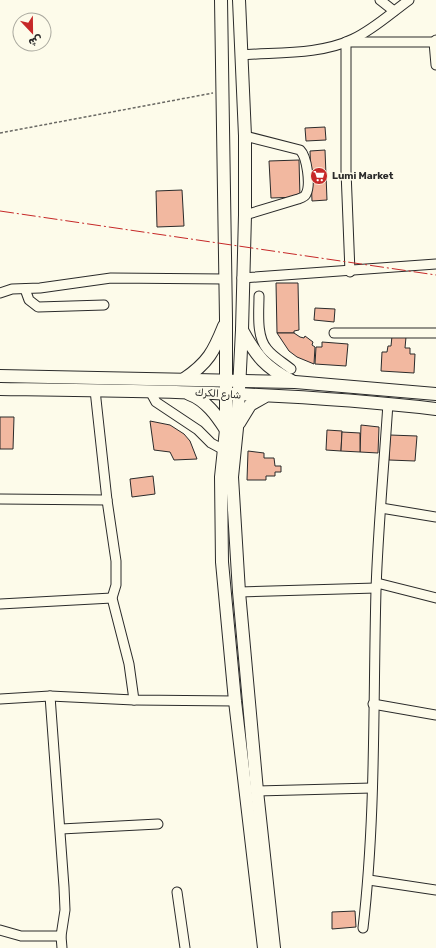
<svg xmlns="http://www.w3.org/2000/svg" width="436" height="948" viewBox="0 0 436 948" font-family="Rubik,Cairo,sans-serif">
<rect width="100%" height="100%" fill="#fdfbea"/>
<g fill="#f2b8a0" stroke="#2b2b2b">
<path d="M325,127l1,13 -20,1 -1,-13z"/>
<path d="M325,150l2,50 -15,1 -2,-50z"/>
<path d="M299,160l1,37 -29,1 -2,-37z"/>
<path d="M182,190l2,36 -27,1 -1,-36z"/>
<path d="M276,283h22l1,47 -5,1v2h-17z"/>
<path d="M315,308l20,1 -1,13 -20,-2z"/>
<path d="M277,333h17l6,4 4,1 1,-2 8,6 -1,3 3,2 -1,17 -17,-7 -8,-6z"/>
<path d="M392,336l14,1 -1,11h5v6h5l-1,19 -33,-2 1,-19h5l1,-6h3z"/>
<path d="M322,342l26,2 -2,22 -31,-2 1,-17h6z"/>
<path d="M0,417h14l-1,32h-13z"/>
<path d="M150,421l20,4 14,9 6,7 7,18 -23,1 -4,-8 -16,-2z"/>
<path d="M361,425l18,2 -1,26 -18,-1z"/>
<path d="M327,430l15,1 -1,20 -15,-1z"/>
<path d="M342,432l18,1v19l-19,-1z"/>
<path d="M390,435l27,1 -2,25 -26,-1z"/>
<path d="M248,451l16,2v5h10l1,8h6v6h-6v4h-9v4h-19z"/>
<path d="M153,476l2,18 -23,3 -2,-18z"/>
<path d="M355,911l1,16 -24,2v-17z"/>
</g>
<g fill="none" stroke-linecap="round" stroke-linejoin="round">
<g stroke="#2b2b2b" stroke-width="11">
<g id="minor">
<path d="M380,0l14,11"/>
<path d="M436,40l-2,2 2,23"/>
<path d="M241,55c36,-3 79,0 112,-16 21,-10 38,-26 56,-39"/>
<path d="M245,136l55,14c7,7 11,35 6,44 -1,3 -5,4 -8,5l-53,16"/>
<path d="M350,272l-4,-101v-129h90"/>
<path d="M242,278l194,-14"/>
<path d="M25,289l4,11 9,7 66,-2"/>
<path d="M0,293l12,-4 28,-1 71,-10 114,1"/>
<path d="M259,296c0,16 -3,40 8,53 6,8 17,14 24,20"/>
<path d="M334,333h102"/>
<path d="M95,390l12,110 9,61v24l-4,13 17,66 5,36"/>
<path d="M150,391l6,11 42,28 13,13 13,7"/>
<path d="M0,499l107,1"/>
<path d="M381,508l55,9"/>
<path d="M377,583l59,15"/>
<path d="M239,592l137,-4"/>
<path d="M0,604l112,-6"/>
<path d="M50,696l14,191 1,23 -4,26 1,12"/>
<path d="M0,699l50,-3 84,4 101,1"/>
<path d="M373,704l63,11"/>
<path d="M257,791l115,-3"/>
<path d="M61,829l97,-5"/>
<path d="M369,880l67,10"/>
<path d="M177,892l8,56"/>
<path d="M363,928c13,-112 10,-225 13,-338 2,-62 8,-124 12,-187"/>
<path d="M0,930l21,6h40"/>
</g>
</g>
<g stroke="#2b2b2b" stroke-width="14">
<g id="major">
<path d="M221,0l5,319v111l-5,47 1,85 13,139 29,247"/>
<path d="M239,0l6,136v79l-3,115 -5,98 -5,49 7,115 18,199 17,157"/>
<path d="M242,330c14,26 24,38 50,51"/>
<path d="M0,376l295,6 141,12"/>
<path d="M184,379c24,-16 30,-28 40,-53"/>
<path d="M0,389c145,2 291,3 436,20"/>
<path d="M189,394c17,6 28,22 37,36"/>
<path d="M239,423l11,-18 14,-8"/>
</g>
</g>
<path stroke="#6a6964" stroke-width="1.5" stroke-dasharray="3 2" stroke-linecap="butt" d="M0,133l213,-40"/>
<use href="#minor" stroke="#fdfbea" stroke-width="9"/>
<use href="#major" stroke="#fdfbea" stroke-width="12"/>
<path stroke="#c62828" stroke-width="1" stroke-dasharray="14 3 2 3" stroke-linecap="butt" d="M0,211l436,64"/>
</g>
<defs>
<g id="supermarket-disc" transform="scale(0.9)"><circle r="9.5" fill="#c62828" stroke="#fdfbea"/><path d="M-6-5.5h2.5l.6 2H6L4.5 2H-2.5L-4.4-4H-6ZM-1.5 3.2a1.3 1.3 0 1 0 .1 0ZM3 3.2a1.3 1.3 0 1 0 .1 0Z" fill="#fff"/></g>
</defs>
<g fill-rule="evenodd">
<use href="#supermarket-disc" x="319" y="176"/>
</g>
<g text-anchor="middle" dominant-baseline="central" stroke-width="3" stroke-linejoin="round" paint-order="stroke">
<g font-size="10" font-weight="bold" fill="#2b2b2b" stroke="#fdfbea" text-anchor="start">
<text x="332" y="176">Lumi Market</text>
</g>
<g font-size="10" fill="#2b2b2b" stroke="#fdfbea">
<text transform="translate(218 394) rotate(4)">شارع الكرك</text>
</g>
</g>
<g transform="translate(32 32) rotate(158)"><circle r="19" fill="#fdfbea" stroke="#a9a89e"/>
<path d="M0-3L7 15L0 10L-7 15Z" fill="#c62828"/>
<text y="-6" font-size="11" font-weight="bold" text-anchor="middle" fill="#2b2b2b">ش</text>
</g>
</svg>
